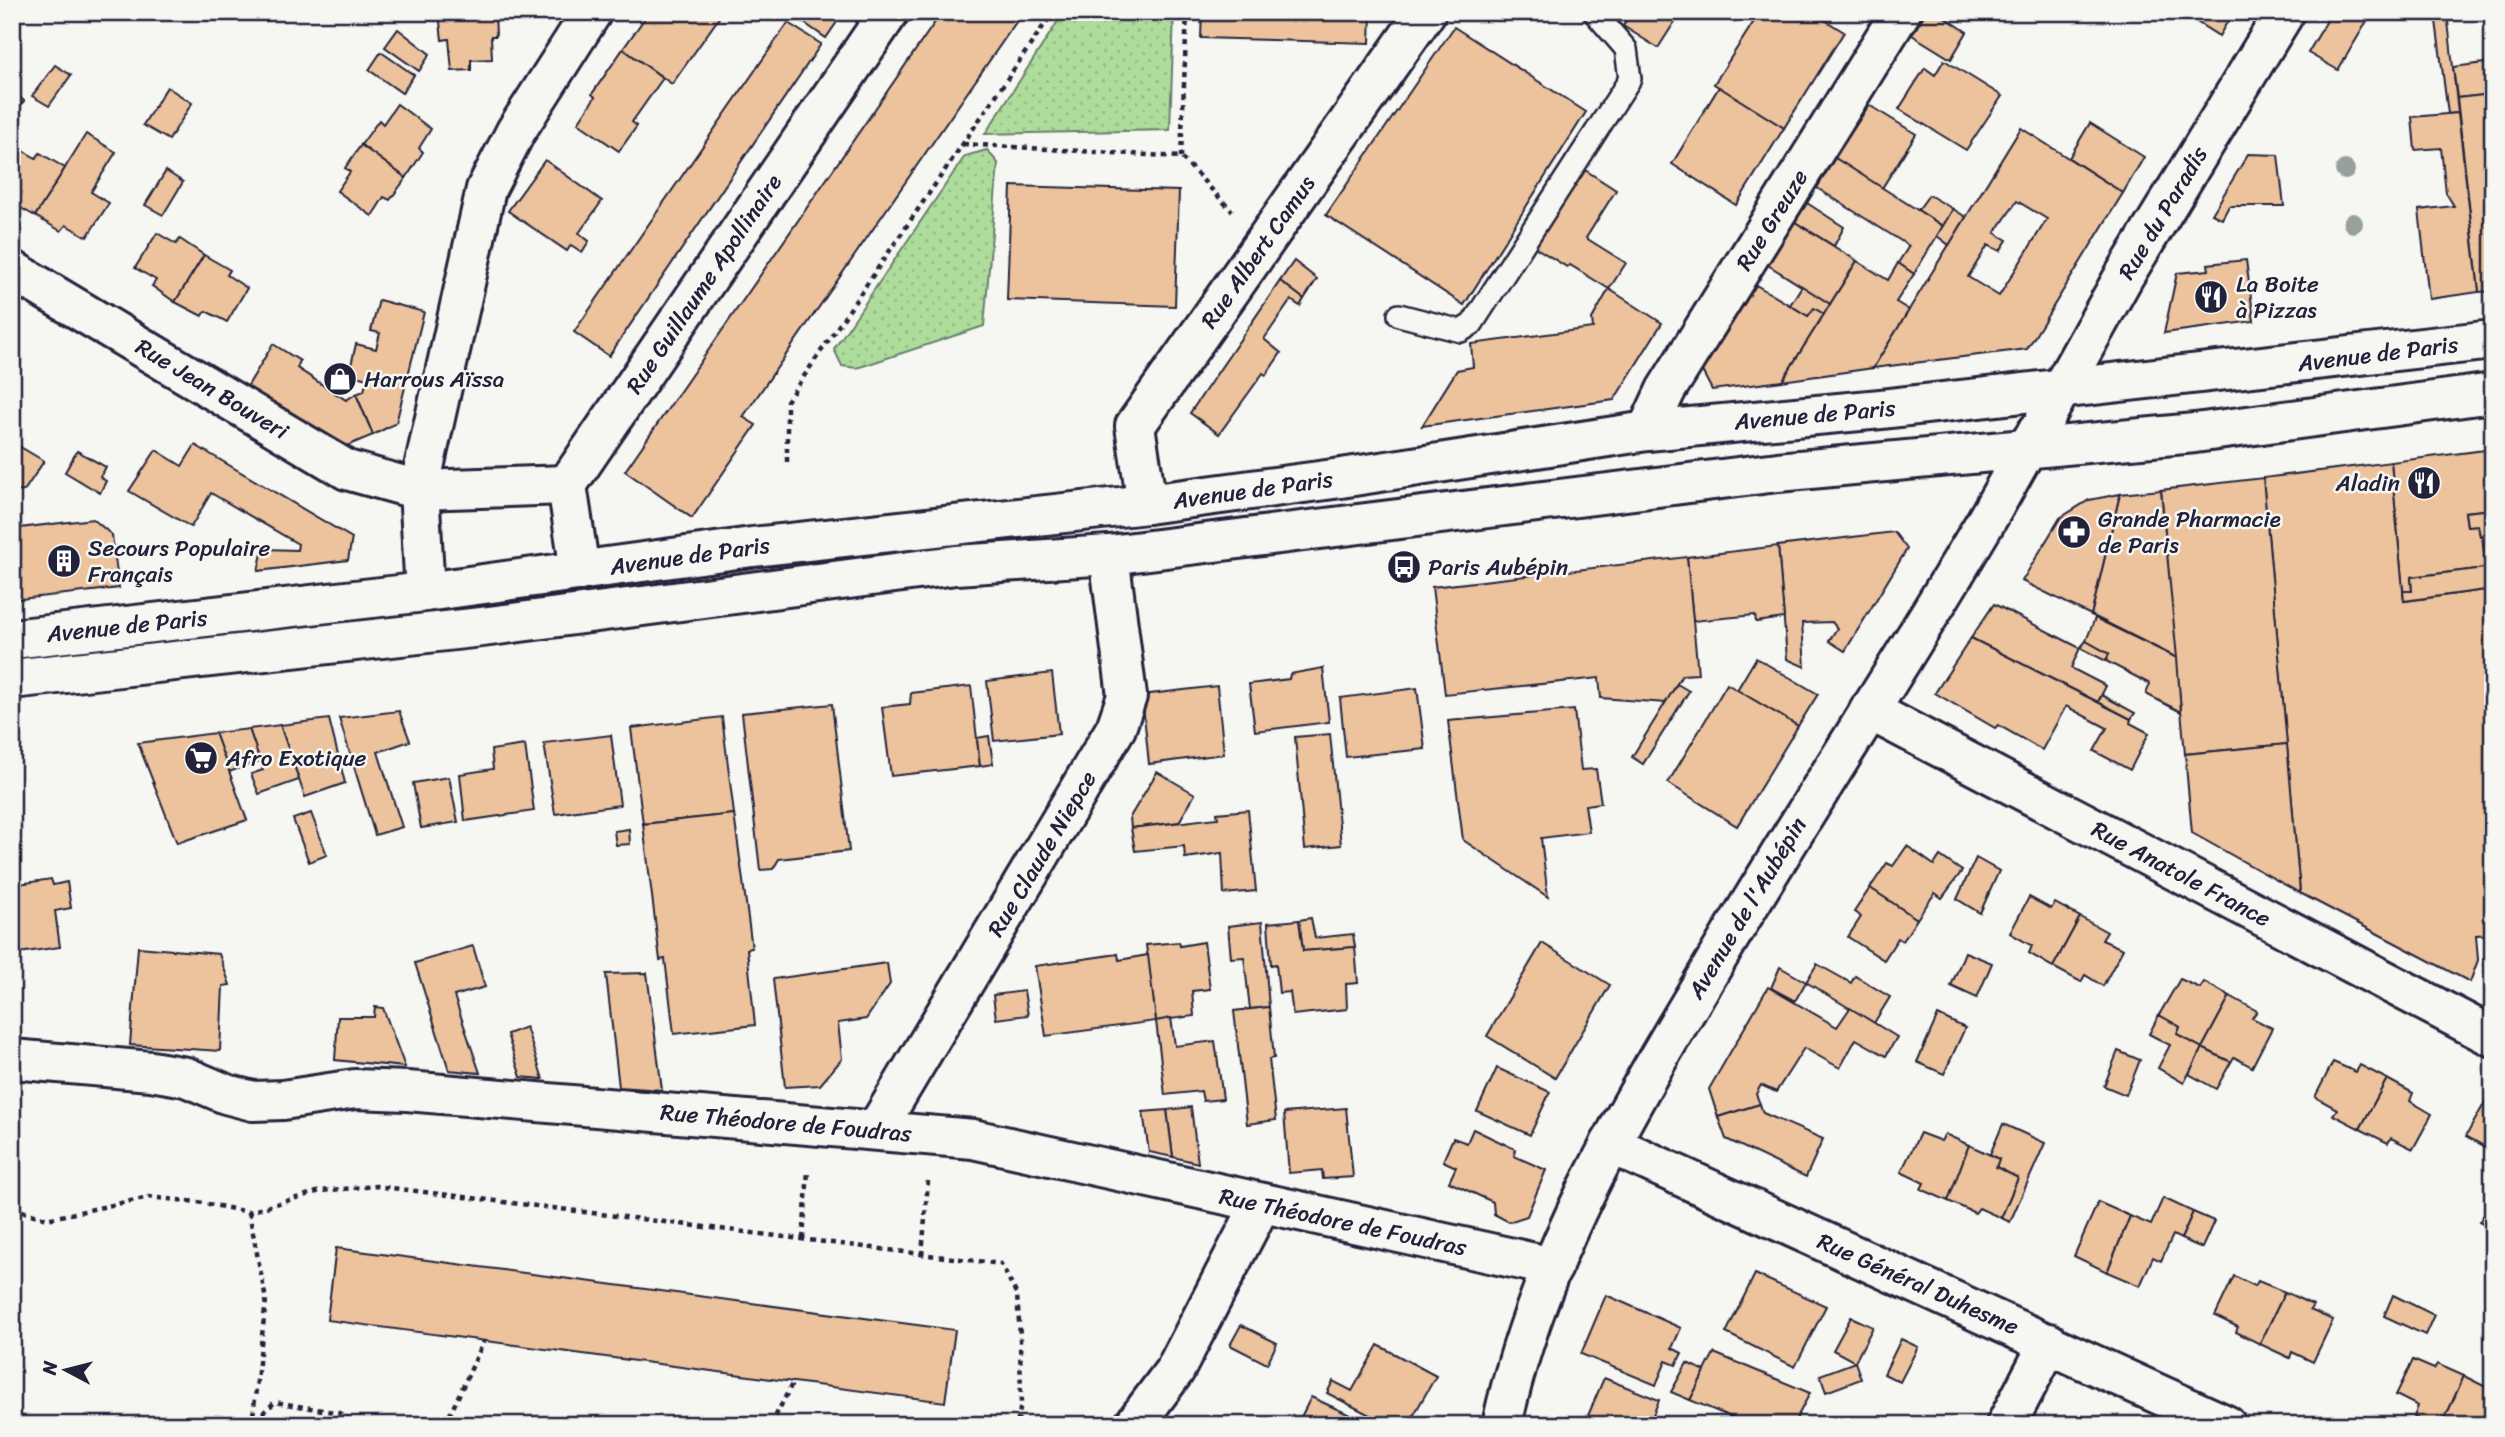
<svg xmlns="http://www.w3.org/2000/svg" width="2505" height="1437" viewBox="0 0 2505 1437" font-family="Sriracha,sans-serif">
<defs>
<pattern id="grass-dots" width="8" height="8" patternUnits="userSpaceOnUse" patternTransform="scale(1.75)"><rect width="8" height="8" fill="#addc9b"/><path d="M2 2h.1M6 6h.1" fill="none" stroke="#95bc86" stroke-width="1.8" stroke-linecap="round"/></pattern>
</defs>
<rect width="100%" height="100%" fill="#f6f6f2"/>
<filter id="ink" filterUnits="userSpaceOnUse"><feTurbulence type="fractalNoise" baseFrequency=".0143" numOctaves="2"/><feDisplacementMap in="SourceGraphic" scale="14" xChannelSelector="R" yChannelSelector="G"/><feConvolveMatrix kernelMatrix="1 2 1 2 8 2 1 2 1" color-interpolation-filters="sRGB"/></filter>
<g filter="url(#ink)">
<g fill="url(#grass-dots)" stroke="#687f6b" stroke-width="2">
<path d="M1064,12h110l-4,118 -185,4z"/>
<path d="M987,150l11,13 -14,163 -127,42 -15,-2 -8,-17 131,-193z"/>
</g>
<g fill="#edc39d" stroke="#22223b" stroke-width="2" fill-rule="evenodd">
<path d="M495,12l1,24h-5l1,23 -21,1v10l-19,1 -3,-32 -7,1 -3,-27z"/>
<path d="M649,12h74l-51,72 -49,-35z"/>
<path d="M805,12h23l11,7 -13,19 -26,-18z"/>
<path d="M942,12h81l-280,405 13,8 -64,93 -67,-47z"/>
<path d="M1202,12h169l-1,31 -169,-5z"/>
<path d="M1631,12h50l-23,36 -35,-22z"/>
<path d="M1760,12h16l10,7 4,-7h22l32,20 -60,96 -70,-44z"/>
<path d="M1926,12h11l30,20 -16,27 -39,-24z"/>
<path d="M2181,12h52l-14,24z"/>
<path d="M2332,12h28l9,6 -31,52 -30,-17z"/>
<path d="M2447,12l11,101 -10,1 -13,-101z"/>
<path d="M788,23l33,21 -212,312 -35,-24z"/>
<path d="M1454,27l132,85 -122,193 -138,-90z"/>
<path d="M398,29l32,25 -11,17 -34,-24z"/>
<path d="M623,49l40,29 -31,44 5,4 -18,25 -41,-28 17,-26 -3,-3z"/>
<path d="M381,52l33,23 -12,18 -33,-23z"/>
<path d="M1944,60l58,36 -36,54 -67,-41 26,-41 10,7z"/>
<path d="M2493,62v32l-36,4 -4,-31z"/>
<path d="M55,65l16,10 -22,31 -17,-10z"/>
<path d="M167,87l25,16 -23,37 -26,-15z"/>
<path d="M1719,87l65,41 -48,77 -64,-41z"/>
<path d="M12,91l12,10 -12,17z"/>
<path d="M2493,94v197l-14,1 -22,-194z"/>
<path d="M397,104l34,25 -12,19 4,4 -17,26 -45,-33 18,-25 4,4z"/>
<path d="M1869,105l47,29 -34,54 -47,-30z"/>
<path d="M2458,113l21,179 -50,7 -10,-89 35,-4 -8,-13 -5,-45 -26,2 -3,-33z"/>
<path d="M2090,123l54,34 -21,36 -54,-35z"/>
<path d="M2021,128l102,65 -96,156 -154,19zM2017,201l30,18 -48,77 -31,-19 20,-32 12,6 7,-11 -12,-7z"/>
<path d="M86,134l30,18 -25,40 18,11 -22,34 -21,-12 -5,6 -26,-15z"/>
<path d="M361,145l45,33 -16,22 -6,-3 -12,19 -35,-25 13,-19 -5,-4z"/>
<path d="M18,148l18,10 4,-5 25,15 -30,48 -23,-13v-47z"/>
<path d="M2248,154l30,1 6,51h-55l-7,13 -10,-5z"/>
<path d="M1835,158l108,68 -29,48 -16,-11 11,-17 -92,-58z"/>
<path d="M545,160l57,41 -23,32 10,8 -7,11 -11,-7 -4,6 -59,-40z"/>
<path d="M1582,168l34,22 -30,48 40,25 -17,26 -39,-24 -3,2 -34,-21z"/>
<path d="M166,171l17,11 -20,33 -18,-10z"/>
<path d="M1011,186l168,5 -4,115 -168,-6z"/>
<path d="M1929,195l24,14 -10,17 -25,-16z"/>
<path d="M1807,203l37,24 -10,19 -39,-24z"/>
<path d="M1953,209l13,8 -17,28 -12,-9z"/>
<path d="M1795,222l62,39 -27,43 -62,-39z"/>
<path d="M157,233l19,11 4,-5 24,16 -29,47 -23,-16 4,-6 -21,-12z"/>
<path d="M204,255l26,15 -3,5 20,13 -20,34 -21,-11 -4,5 -27,-14z"/>
<path d="M2246,260l8,61 -90,12 13,-60 32,-3 -1,-6z"/>
<path d="M1294,261l23,18 -13,20 -24,-18z"/>
<path d="M1857,261l31,19 10,-17 16,11 -18,28 13,8 -36,58 -91,13z"/>
<path d="M1280,281l24,18 -4,7 -9,-6 -27,39 17,14 -15,22 -3,-2 -44,61 -29,-21z"/>
<path d="M1756,285l52,31 6,-8 10,6 -42,67 -70,9 -10,-19z"/>
<path d="M1802,286l28,18 -6,10 -10,-6 -6,8 -18,-11z"/>
<path d="M1609,289l53,34 -48,77 -192,26 35,-56 16,-3 -2,-23 122,-16 -1,-9z"/>
<path d="M379,300l45,12 -28,111 -23,12 -17,-41 8,-3 3,-12 -18,-5 7,-30 20,5 4,-16 -9,-2z"/>
<path d="M273,344l27,17 -3,7 49,32 10,-6 17,41 -26,11 -100,-59z"/>
<path d="M12,442l32,19 -20,30 -12,1z"/>
<path d="M195,445l157,93 -4,22 -90,11 5,-22 34,1 1,-6 -87,-51 -20,34 -62,-36 27,-41 26,16z"/>
<path d="M2493,449v60l-28,3 2,14 11,-1 2,11 2,-1 4,33 -75,9 1,14h-9l-12,-129z"/>
<path d="M77,451l29,16 -6,10 6,4 -6,12 -35,-21z"/>
<path d="M2391,462l13,139 89,-12v345l-17,1 2,25 -8,22 -170,-89 -37,-415z"/>
<path d="M2263,478l24,266 -102,10 -24,-264z"/>
<path d="M2161,490l16,168 -86,-43 29,-121z"/>
<path d="M2120,494l-29,121 -69,-34 38,-63 29,-18z"/>
<path d="M2493,509v80l-89,12 -1,-10h9l-1,-14 75,-9 -4,-33 -2,1 -2,-11 -11,1 -2,-14z"/>
<path d="M93,519l19,16 7,53 -107,12v-71z"/>
<path d="M1894,532l13,17 -62,102 -16,-10 8,-13 -5,-6 -30,1 3,44 -18,-8 -9,-113z"/>
<path d="M1778,546l6,72 -28,4 -1,-7 -62,6 -6,-64z"/>
<path d="M1687,557l11,117 -16,1 -16,28 -65,-5 -2,-20 -154,16 -13,-107z"/>
<path d="M1994,604l86,44 -9,20 35,18 -8,16 -127,-64z"/>
<path d="M2095,618l82,40 4,54 -35,-18 4,-10 -44,-23 3,-7 -23,-13z"/>
<path d="M1971,638l160,81 -1,4 19,10 -19,37 -36,-19 13,-23 -41,-22 -24,44 -44,-25 -3,3 -60,-35z"/>
<path d="M2086,641l23,13 -3,7 -26,-13z"/>
<path d="M1756,658l62,36 -20,32 -61,-36z"/>
<path d="M1323,668l6,54 -74,9 -6,-47 40,-5 1,-5z"/>
<path d="M1052,673l7,61 -65,7 -7,-60z"/>
<path d="M1677,684l12,7 -46,73 -11,-7z"/>
<path d="M1727,684l71,42 -61,100 -69,-43z"/>
<path d="M971,686l9,80 -89,10 -9,-69 28,-3 1,-11z"/>
<path d="M1217,686l7,68 -75,10 -7,-69z"/>
<path d="M1417,688l8,61 -79,8 -6,-59z"/>
<path d="M2102,695l33,18 -4,6 -33,-17z"/>
<path d="M832,704l17,147 -70,8 -6,10 -13,1 -18,-157z"/>
<path d="M1574,710l7,60 15,-1 5,34 -16,2 4,27 -48,6 7,59 -85,-57 -15,-119z"/>
<path d="M399,711l11,30 -32,11 24,75 -27,8 -36,-117z"/>
<path d="M722,717l12,97 -91,10 -12,-96z"/>
<path d="M329,719l16,64 -40,14 -25,-72z"/>
<path d="M280,725l19,55 -40,14 -8,-20 12,-4 -14,-41z"/>
<path d="M249,729l11,32 -31,11 -14,-39z"/>
<path d="M215,733l32,87 -70,23 -39,-100z"/>
<path d="M1330,734l11,111 -36,4 -10,-112z"/>
<path d="M611,735l9,70 -65,9 -11,-71z"/>
<path d="M989,736l4,28 -13,2 -3,-28z"/>
<path d="M2287,744l13,149 -108,-60 -7,-79z"/>
<path d="M525,745l9,66 -69,10 -5,-47 33,-5 -2,-19z"/>
<path d="M1157,772l38,22 -16,28 -48,6 -1,-11z"/>
<path d="M449,777l9,45 -37,6 -8,-45z"/>
<path d="M1248,810l8,81 -32,3 -2,-41 -37,5 -1,-12 -49,5 -4,-23 87,-10 -1,-5z"/>
<path d="M311,813l16,42 -18,7 -16,-43z"/>
<path d="M734,814l18,134 -5,1 8,76 -81,9 -9,-75 -5,1 -17,-136z"/>
<path d="M629,829l1,15 -14,1 -2,-14z"/>
<path d="M1907,846l27,19 6,-9 22,15 -20,27 -7,-5 -18,26 -47,-31 17,-25 6,3z"/>
<path d="M1976,858l23,13 -19,42 -23,-14z"/>
<path d="M51,879l2,6 14,-3 4,26 -16,3 5,36 -48,7v-69z"/>
<path d="M1870,888l47,31 -14,22 -5,-3 -14,22 -36,-23 13,-20 -7,-5z"/>
<path d="M2029,897l22,12 4,-6 25,14 -27,50 -24,-14 3,-7 -22,-13z"/>
<path d="M2080,917l27,15 -5,8 21,9 -20,37 -18,-11 -4,7 -28,-15z"/>
<path d="M1311,918l4,20 38,-4 2,13 -52,4 -4,-31z"/>
<path d="M1299,920l4,31 52,-4 3,36 -12,1 1,25 -54,6 -3,-23 -11,1 -3,-29 -5,1 -3,-42z"/>
<path d="M1262,922l7,85 -19,2 -6,-52 -13,1 -3,-32z"/>
<path d="M1179,942l1,4 24,-4 6,47 -18,2 2,25 -38,5 -10,-76z"/>
<path d="M1542,943l68,42 -55,93 -68,-42z"/>
<path d="M473,946l12,41 -31,9 26,77 -31,-3 -34,-107z"/>
<path d="M138,947l81,7 11,31 -7,1 -3,65 -90,-6z"/>
<path d="M1965,952l27,11 -15,35 -26,-12z"/>
<path d="M1118,954l1,6 29,-5 8,66 -110,15 -11,-70z"/>
<path d="M887,963l3,21 -24,35 -28,4 4,36 -22,26 -35,2 -12,-108z"/>
<path d="M1817,964l34,19 4,-7 35,21 -16,26 -68,-41z"/>
<path d="M1780,967l26,15 -11,19 -24,-13z"/>
<path d="M647,973l15,117 -43,-3 -13,-113z"/>
<path d="M2180,979l20,9 4,-6 26,14 -28,52 -25,-14 3,-7 -21,-12z"/>
<path d="M1768,987l69,40 13,-19 47,29 -11,19 -30,-17 -16,29 -36,-20 -28,44 -15,-7 -5,9 4,10 -42,13 -9,-28z"/>
<path d="M1024,991l4,24 -32,4 -3,-24z"/>
<path d="M2230,996l27,15 -5,7 20,10 -20,39 -18,-10 -3,5 -29,-14z"/>
<path d="M375,1007l8,1 22,59 -70,-7 3,-43h36z"/>
<path d="M1269,1007l5,51 -5,1 7,61 -29,4 -13,-113z"/>
<path d="M1938,1015l27,13 -21,46 -27,-12z"/>
<path d="M2159,1015l21,12 -3,7 25,14 -18,35 -26,-15 12,-23 -21,-11z"/>
<path d="M1171,1018l4,28 40,-5 8,58 -20,2 -2,-10 -36,4 -9,-74z"/>
<path d="M526,1027l17,52 -22,-2 -14,-43z"/>
<path d="M2202,1048l29,14 -15,27 -27,-15z"/>
<path d="M2118,1051l22,9 -14,35 -22,-9z"/>
<path d="M2333,1062l23,10 4,-7 27,14 -27,50 -27,-14 4,-6 -22,-12z"/>
<path d="M1497,1068l53,24 -20,43 -53,-24z"/>
<path d="M2387,1079l26,14 -3,8 22,13 -19,35 -22,-11 -3,5 -28,-14z"/>
<path d="M2488,1097l5,2v48l-2,3 -25,-14z"/>
<path d="M1760,1104l3,9 60,26 -17,38 -80,-38 -8,-22z"/>
<path d="M1191,1107l7,56 -25,-6 -6,-47z"/>
<path d="M1346,1108l7,69 -30,2 -1,-9 -33,3 -5,-60z"/>
<path d="M1167,1110l6,47 -24,-5 -6,-40z"/>
<path d="M2003,1124l42,19 -35,79 -9,-4 17,-40 -22,-11 3,-8 -9,-5z"/>
<path d="M1473,1129l42,20 -1,7 32,14 -19,46 -18,6 -15,-8 -1,-12 -44,-20 7,-15 -13,-6 10,-23 14,5z"/>
<path d="M1920,1133l21,8 4,-7 24,11 -21,56 -27,-12 3,-6 -23,-11z"/>
<path d="M1969,1145l30,14 -3,8 22,11 -17,40 -22,-10 -4,5 -27,-12z"/>
<path d="M2163,1198l30,14 -12,27 -8,-4 -12,26 -8,-4 -13,29 -33,-14 23,-56 21,9z"/>
<path d="M2098,1202l32,14 -23,56 -33,-16z"/>
<path d="M2193,1212l21,9 -12,27 -21,-9z"/>
<path d="M2485,1213l8,4v12l-14,-7z"/>
<path d="M336,1248l619,82 -10,72 -618,-82z"/>
<path d="M1755,1274l71,32 -31,61 -69,-34z"/>
<path d="M2234,1276l21,10 3,-5 27,11 -25,52 -24,-12 2,-5 -23,-11z"/>
<path d="M2285,1292l28,13 -3,5 23,10 -20,42 -21,-10 -2,6 -30,-14z"/>
<path d="M1606,1295l75,33 -9,20 10,5 -6,12 -10,-4 -10,24 -75,-31z"/>
<path d="M2393,1295l41,20 -9,20 -41,-19z"/>
<path d="M1851,1317l22,10 -18,35 -22,-12z"/>
<path d="M1241,1325l36,18 -10,21 -37,-19z"/>
<path d="M1901,1339l17,8 -18,35 -16,-8z"/>
<path d="M1378,1345l58,31 -28,49h-19l-62,-32 6,-12 19,10z"/>
<path d="M1714,1353l96,40 -17,32h-43l-60,-25z"/>
<path d="M2413,1360l21,9 3,-5 27,12 -22,49h-11l-17,-8 4,-11 -22,-11z"/>
<path d="M1855,1362l6,17 -35,13 -6,-17z"/>
<path d="M1687,1363l18,8 -15,29 -19,-8z"/>
<path d="M2464,1376l26,13 -2,4 5,3v29h-51z"/>
<path d="M1604,1378l55,22 -10,25h-65z"/>
<path d="M1311,1397l52,24 -2,4h-64z"/>
</g>
<g fill="none" stroke-linecap="round" stroke-linejoin="round">
<g stroke="#22223b" stroke-width="26">
<path id="lane" d="M1399,315l62,16 11,-7 158,-245 -4,-30 -32,-37"/>
</g>
<g stroke="#22223b" stroke-width="44">
<g id="street">
<path d="M12,270l335,200 72,20 148,-5"/>
<path d="M2046,416l78,-140 161,-264"/>
<path d="M1647,431l19,-41 235,-378"/>
<path d="M1147,504l-12,-78 291,-414"/>
<path d="M580,571l-13,-86 322,-473"/>
<path d="M425,592l-6,-102 67,-301 30,-58 76,-119"/>
<path d="M1869,710l624,327"/>
<path d="M12,1059l139,12 35,6 40,17 27,7 30,-1 72,-11 52,2 566,48 580,128"/>
<path d="M876,1130l240,-402 11,-32 -18,-141"/>
<path d="M1610,1144l616,281"/>
<path d="M1134,1425l41,-55 86,-166"/>
<path d="M2006,1425l43,-82"/>
</g>
</g>
<g stroke="#22223b" stroke-width="44">
<g id="secondary">
<path d="M12,639l413,-47 327,-45 395,-43 194,-26 306,-47 234,-22 612,-69"/>
<path d="M12,679l470,-52 474,-62 153,-10 669,-83 417,-39 298,-40"/>
<path d="M1502,1425c36,-172 133,-329 222,-478 82,-138 171,-273 253,-411 21,-34 39,-70 60,-104"/>
</g>
</g>
<g stroke="#22223b" stroke-width="4.5" stroke-dasharray="5 5" stroke-linecap="butt">
<path d="M963,144l218,13 51,54"/>
<path d="M1181,157l6,-145"/>
<path d="M787,462v-61l266,-389"/>
<path d="M12,1208l35,11 102,-22 49,5 51,10 71,-21 56,-5 625,78 16,31 3,41 1,68 -4,21"/>
<path d="M249,1212l17,88 -14,125"/>
<path d="M803,1239l5,-68"/>
<path d="M922,1255l6,-74"/>
<path d="M255,1420l20,-18 65,11 16,12"/>
<path d="M445,1425l39,-84"/>
<path d="M771,1425l22,-43"/>
</g>
<use href="#lane" stroke="#f6f6f2" stroke-width="21"/>
<use href="#street" stroke="#f6f6f2" stroke-width="38"/>
<use href="#secondary" stroke="#f6f6f2" stroke-width="38"/>
</g>
<g fill="#98a09d">
<circle cx="2345" cy="170" r="10"/>
<circle cx="2353" cy="223" r="10"/>
</g>
</g>
<defs>
<g id="restaurant-disc" transform="scale(1.75)"><circle r="9.5" fill="#22223b" stroke="#f6f6f2"/><path d="M-5-6h1v4h1v-4h1v4h1v-4h1v5L-1.5 .5V6h-2V.5L-5-1ZM5-6V6H3V1.5H1.5Q1.5-4 5-6Z" fill="#fff"/></g>
<g id="shop-disc" transform="scale(1.75)"><circle r="9.5" fill="#22223b" stroke="#f6f6f2"/><path d="M-5-2.5h2.3a2.7 3.5 0 0 1 5.4 0H5L5.5 6h-11ZM-1.5-2.5h3a1.5 2.3 0 0 0-3 0Z" fill="#fff"/></g>
<g id="pharmacy-disc" transform="scale(1.75)"><circle r="9.5" fill="#22223b" stroke="#f6f6f2"/><path d="M-2-6h4v4h4v4h-4v4h-4v-4h-4v-4h4Z" fill="#fff"/></g>
<g id="building-disc" transform="scale(1.75)"><circle r="9.5" fill="#22223b" stroke="#f6f6f2"/><path d="M-4-6H4V6H1V3H-1V6H-4ZM-2.5-4.3h1.7v1.8h-1.7ZM.8-4.3h1.7v1.8H.8ZM-2.5-1h1.7V.8h-1.7ZM.8-1h1.7V.8H.8Z" fill="#fff"/></g>
<g id="bus-disc" transform="scale(1.75)"><circle r="9.5" fill="#22223b" stroke="#f6f6f2"/><path d="M-5-6H5V4H4V6H2V4H-2V6H-4V4H-5ZM-3.5-4V0h7V-4ZM-3.5 1.2v1.5H-2V1.2ZM2 1.2v1.5H3.5V1.2Z" fill="#fff"/></g>
<g id="supermarket-disc" transform="scale(1.75)"><circle r="9.5" fill="#22223b" stroke="#f6f6f2"/><path d="M-6-5.5h2.5l.6 2H6L4.5 2H-2.5L-4.4-4H-6ZM-1.5 3.2a1.3 1.3 0 1 0 .1 0ZM3 3.2a1.3 1.3 0 1 0 .1 0Z" fill="#fff"/></g>
</defs>
<g fill-rule="evenodd">
<use href="#restaurant-disc" x="2211" y="297"/>
<use href="#shop-disc" x="340" y="379"/>
<use href="#restaurant-disc" x="2424" y="483"/>
<use href="#pharmacy-disc" x="2074" y="532"/>
<use href="#building-disc" x="64" y="561"/>
<use href="#bus-disc" x="1404" y="567"/>
<use href="#supermarket-disc" x="201" y="758"/>
</g>
<g text-anchor="middle" dominant-baseline="central" stroke-width="5" stroke-linejoin="round" paint-order="stroke">
<g font-size="23" fill="#22223b" stroke="#f6f6f2">
<text transform="translate(2163 213) rotate(-59)">Rue du Paradis</text>
<text transform="translate(1772 220) rotate(-58)">Rue Greuze</text>
<text transform="translate(1258 252) rotate(-55)">Rue Albert Camus</text>
<text transform="translate(704 284) rotate(-56)">Rue Guillaume Apollinaire</text>
<text transform="translate(2378 354) rotate(-7)">Avenue de Paris</text>
<text transform="translate(212 389) rotate(31)">Rue Jean Bouveri</text>
<text transform="translate(1815 415) rotate(-5)">Avenue de Paris</text>
<text transform="translate(1253 490) rotate(-8)">Avenue de Paris</text>
<text transform="translate(690 556) rotate(-8)">Avenue de Paris</text>
<text transform="translate(127 626) rotate(-6)">Avenue de Paris</text>
<text transform="translate(1042 854) rotate(-59)">Rue Claude Niepce</text>
<text transform="translate(2181 874) rotate(28)">Rue Anatole France</text>
<text transform="translate(1747 908) rotate(-59)">Avenue de l'Aubépin</text>
<text transform="translate(786 1123) rotate(5)">Rue Théodore de Foudras</text>
<text transform="translate(1343 1222) rotate(12)">Rue Théodore de Foudras</text>
<text transform="translate(1918 1284) rotate(24)">Rue Général Duhesme</text>
</g>
<g font-size="23" fill="#22223b" stroke="#f6f6f2" text-anchor="start">
<text x="2236" y="284">La Boite<tspan x="2236" dy="26">à Pizzas</tspan></text>
<text x="364" y="379">Harrous Aïssa</text>
<text x="2400" y="483" text-anchor="end">Aladin</text>
<text x="2098" y="519">Grande Pharmacie<tspan x="2098" dy="26">de Paris</tspan></text>
<text x="88" y="548">Secours Populaire<tspan x="88" dy="26">Français</tspan></text>
<text x="1428" y="567">Paris Aubépin</text>
<text x="226" y="758">Afro Exotique</text>
</g>
</g>
<rect width="2505" height="1437" fill="none" stroke="#f6f6f2" stroke-width="42"/>
<rect x="21" y="21" width="2463" height="1395" fill="none" stroke="#22223b" stroke-width="2.5" filter="url(#ink)"/>
<g transform="translate(66 1370) rotate(277)" stroke="#f6f6f2" stroke-width="5" paint-order="stroke">
<path d="M0-5L12 26L0 18L-12 26Z" fill="#22223b"/>
<text y="-10" font-size="19" font-weight="bold" text-anchor="middle" fill="#22223b">N</text>
</g>
</svg>
